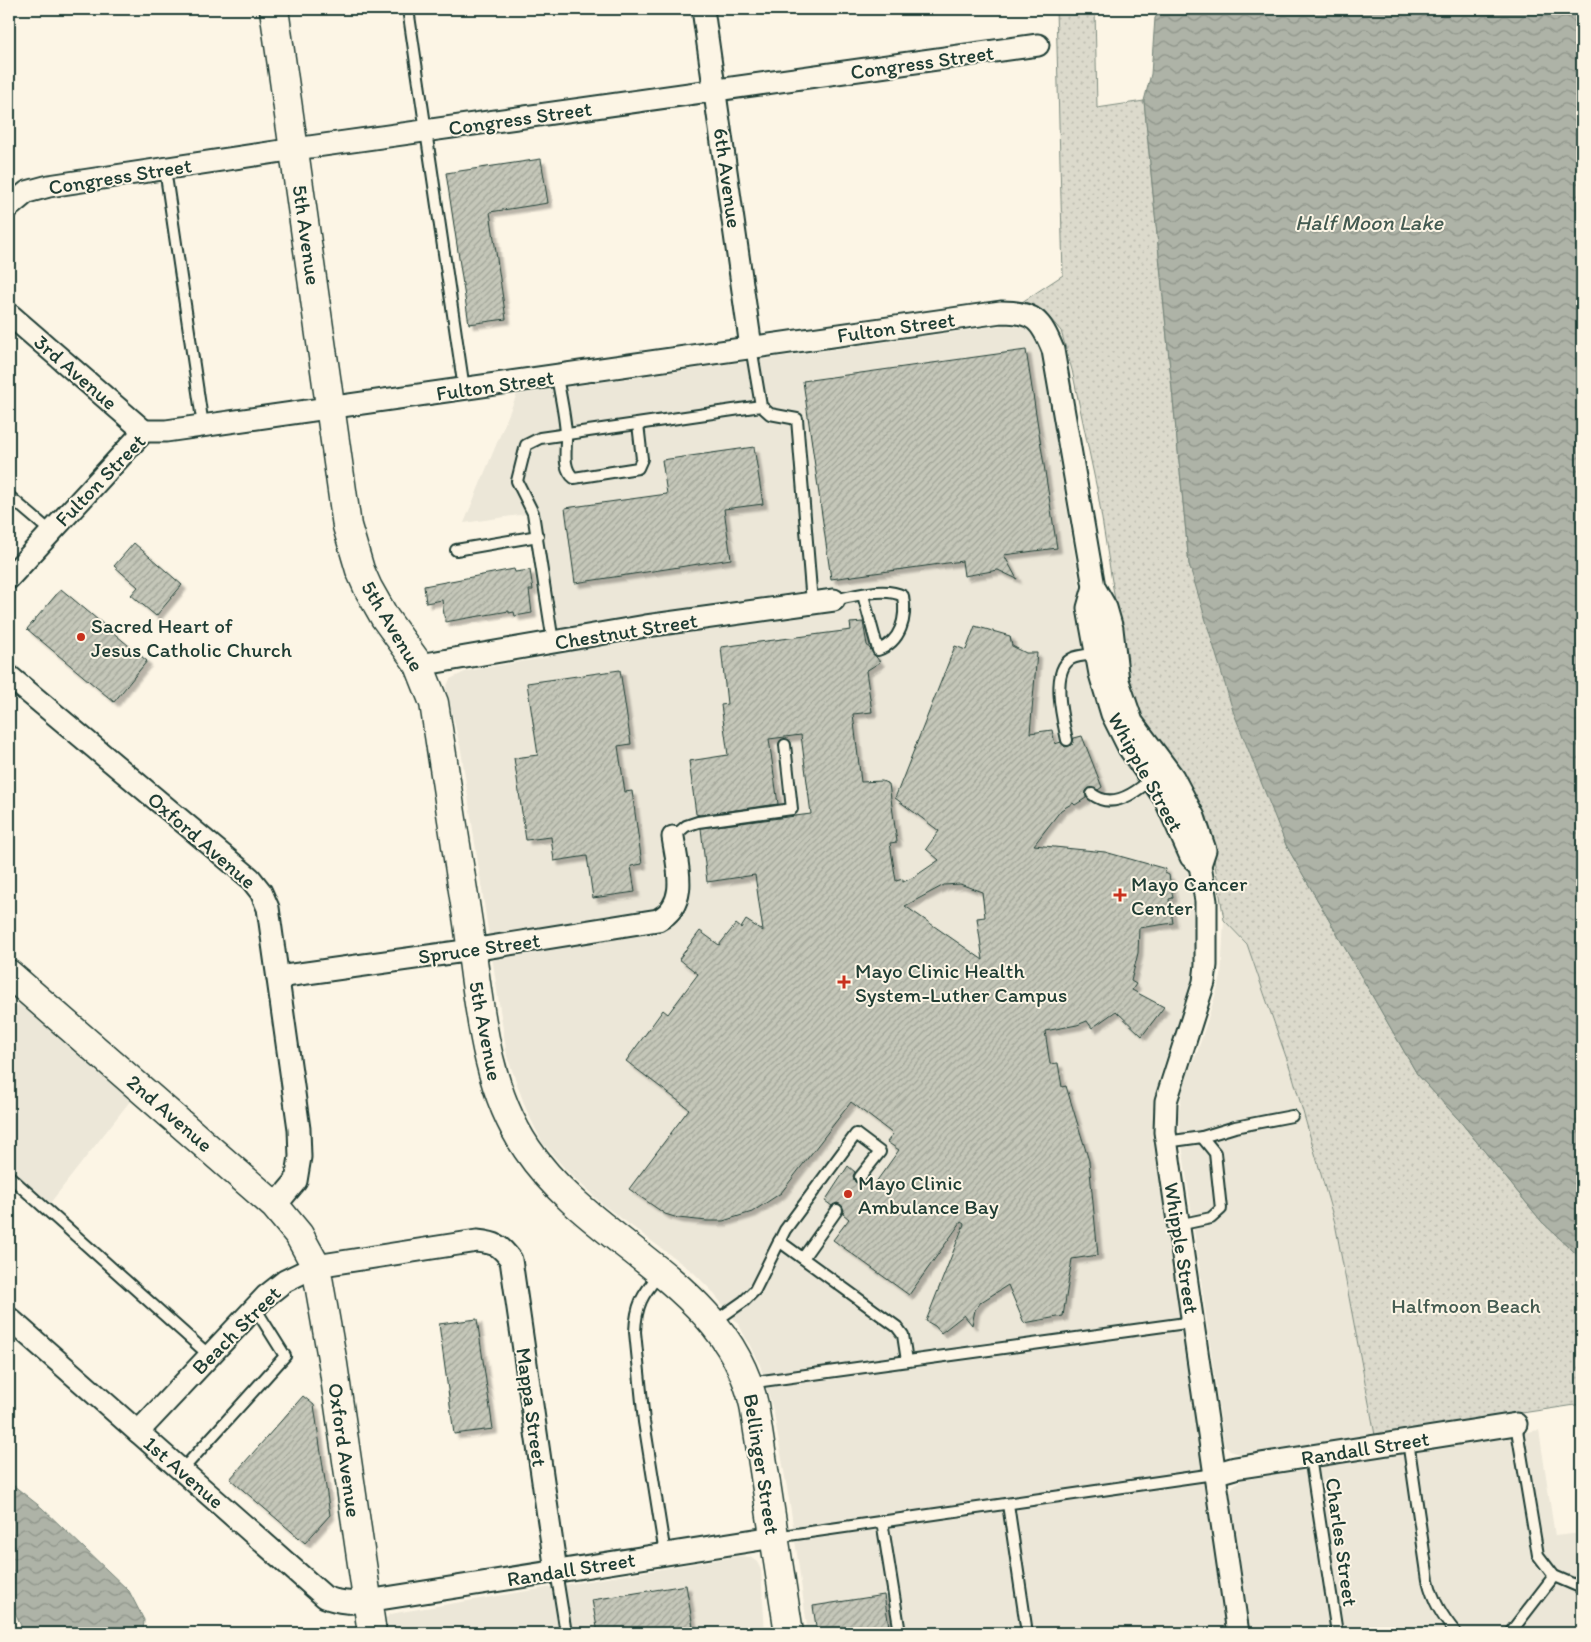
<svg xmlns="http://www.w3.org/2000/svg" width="1591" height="1642" viewBox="0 0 1591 1642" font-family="Itim,sans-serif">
<defs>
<pattern id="grass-dots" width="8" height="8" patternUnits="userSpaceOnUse" patternTransform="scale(1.25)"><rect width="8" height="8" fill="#dcdacc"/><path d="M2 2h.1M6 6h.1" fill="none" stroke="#bcbcb0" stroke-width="1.8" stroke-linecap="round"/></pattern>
<pattern id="water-waves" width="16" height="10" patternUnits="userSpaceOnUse" patternTransform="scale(1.25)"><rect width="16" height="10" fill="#aeb3a7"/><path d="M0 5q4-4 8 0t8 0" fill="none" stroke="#8d9389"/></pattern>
<pattern id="building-hatch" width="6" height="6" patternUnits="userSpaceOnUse" patternTransform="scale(1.25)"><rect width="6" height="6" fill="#c5c7b9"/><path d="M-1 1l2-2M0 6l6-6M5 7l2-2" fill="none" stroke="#9fa397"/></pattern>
<filter id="shadow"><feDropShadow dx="4.5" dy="4.5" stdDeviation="1" flood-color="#0004"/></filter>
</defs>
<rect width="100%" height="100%" fill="#fcf5e5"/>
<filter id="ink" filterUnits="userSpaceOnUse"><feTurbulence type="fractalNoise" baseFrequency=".02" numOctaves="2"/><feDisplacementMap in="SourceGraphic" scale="10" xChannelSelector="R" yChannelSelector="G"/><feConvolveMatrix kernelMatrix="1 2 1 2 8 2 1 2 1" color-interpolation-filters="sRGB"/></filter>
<g filter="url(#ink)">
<g fill="#ece7d8">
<path d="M1005,325l21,3 7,4 8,15 45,278 79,185 21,54 4,18 7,53 -2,25 -5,30 -31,88 -5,44 5,47 69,464h-420l-17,-122 -17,-97 -14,-49 -21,-40 -28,-35 -18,-18 -91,-68 -35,-33 -25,-29 -16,-33 -19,-53 -46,-306 -15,-62 4,-9 17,-8 81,-14 -21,-143 -63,9 53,-129z"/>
<path d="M1224,920l23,24 46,133 22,75 20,71 40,212 -135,19 -10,-3 -6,-7 -46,-328 7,-38 12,-25 24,-76z"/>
<path d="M35,997l106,90 -94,120 -38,-32v-166z"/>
<path d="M1539,1430l16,106 27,-3v100h-331l-20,-136v-8l4,-5 7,-4z"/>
<path d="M740,1556l10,1 7,5 4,8 4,63h-381l1,-14 6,-5 10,-2z"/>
</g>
<path fill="url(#grass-dots)" stroke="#7e8c80" d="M1056,9h39l2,99 47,-7 45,463 97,281 131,229 42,46 83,102 40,37v145l-207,31 -40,-212 -42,-146 -46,-133 -23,-24 -13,-79 -77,-135 -7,-31 -29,-181 -26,-124 -11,-39 -17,-20 -22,-9 41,-27z"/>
<g fill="url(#water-waves)" stroke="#758479">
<path d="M1161,9h421v1250l-40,-37 -83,-102 -42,-46 -131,-229 -53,-134 -44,-147 -45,-463 7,-27 4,-56z"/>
<path d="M9,1482l33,26 87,83 15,29 -1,13h-119l-15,-35z"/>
</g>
<g fill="url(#building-hatch)" stroke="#1f3d34" fill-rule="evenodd" filter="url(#shadow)">
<path d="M541,159l7,44 -58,9 16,107 -37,5 -23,-151z"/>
<path d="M1026,350l31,198 -53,7 13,24 -19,-9 -34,6 -2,-15 -131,18 -28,-198z"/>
<path d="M754,447l9,57 -39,5 7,50 -156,24 -10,-75 102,-14 -5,-34z"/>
<path d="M134,543l48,42 -26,31 -25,-21 7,-8 -24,-21z"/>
<path d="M514,569l1,3 15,-2 3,20h-4l3,23 -17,3 -1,-4 -5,1v-2l-64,11 -3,-22 -16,3 -2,-17z"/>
<path d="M61,589l86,72 -33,41 -87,-73z"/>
<path d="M863,622l4,23 13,17 -14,9 6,41 -19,2 8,68 21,-1 7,3 8,58 -7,1 6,38 7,-2v3l11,-5 25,-17 -13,-11 13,-18 -44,-33 60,-152 11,4 9,-24 35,10 2,10 14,7h11l-7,80 22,-3 3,14 6,-2 4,5 7,-2 2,-7 8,-2 20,51 -4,3 -9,-2 -3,3v7l-11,7 -2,-2 -12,7 -27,35 71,7 61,17 -1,4 4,2 4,23 -4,1 4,24 -34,5 -1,25 -7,28 5,3 -4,6 32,17 -22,29 -26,-25 -24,17 -5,-7 -10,4 -32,6 5,33 8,-1 4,24 4,-1 23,75 9,94 -26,4 -9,57 -39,7 -16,-38 -27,17 -6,8 -3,15 -8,-10 -23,18 -6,-7 -9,-5 38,-97 -3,-2 -52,73 -76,-55 16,-21 -6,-5 1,-4 -3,-5 -4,-2 -5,3 -7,-5 23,-35 7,6 -2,4 2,6 4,2 7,-3 7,5 26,-36 -12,-8 6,-8 -42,-32 -70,91 -29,19 -29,9h-16l-29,-3 -13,-4 -36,-25 60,-80 -63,-48 37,-51 5,4 30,-40 -19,-15 21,-28 19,14 17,-21 5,4 5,-8 17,11 -8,-56 -48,7 -6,-54 110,-14 -10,-79 -32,4 9,65 -78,11 -4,-1 -7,-53 39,-6 -7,-50 6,-1 -6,-57 130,-17 -1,-7zM960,884l22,8 3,25 -8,1 6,42 -78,-54 39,-21z"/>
<path d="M620,670l11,74 -13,2 7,46 7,-1 10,73 -11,2 4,26 -42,6 -6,-42 -33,5 -3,-24 -25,3 -12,-82 24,-3 -11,-72z"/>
<path d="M477,1319l16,110 -39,5 -15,-110z"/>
<path d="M303,1396l11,9 16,110 -25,28 -75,-64z"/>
<path d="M686,1585l8,48h-96l-6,-33z"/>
<path d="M884,1595l6,38h-73l-4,-27z"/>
</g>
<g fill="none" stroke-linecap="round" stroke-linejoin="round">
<g stroke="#1f3d34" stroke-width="14">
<g id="lane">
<path d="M408,9l56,380"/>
<path d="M165,169l38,257"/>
<path d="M751,347l10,59 9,8 27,5 15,184"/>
<path d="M557,376c3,19 8,39 9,58 1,13 -5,34 8,44l64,-10 4,-9 -4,-35"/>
<path d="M9,496l41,35"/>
<path d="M456,550l82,-14"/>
<path d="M834,600c21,-4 50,-14 69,-4 4,22 -2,46 -25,54l-15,-55"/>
<path d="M553,642l-20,-129 -16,-32 9,-36 14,-7 221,-32"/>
<path d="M1067,740c-4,-19 -17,-69 4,-81 7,-4 19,-4 27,-5"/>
<path d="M1092,794c20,16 44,-1 60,-16"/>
<path d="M673,837l13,-11 12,-4 94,-13 -7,-64"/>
<path d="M1202,1137l33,-10 57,-11"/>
<path d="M1166,1142l36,-5 13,16 6,56 -10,9 -33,7"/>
<path d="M9,1176l201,180"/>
<path d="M779,1241l118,86 6,8 4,26"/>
<path d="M803,1258l34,-48"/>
<path d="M659,1275c-17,20 -23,30 -24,57l9,90 21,132"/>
<path d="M714,1322l30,-21 11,-11 30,-60 71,-96 24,18 -20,25"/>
<path d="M748,1383l445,-61"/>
<path d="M1516,1424l22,131 16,21 28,12"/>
<path d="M1408,1441l20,139c5,21 14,36 28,53"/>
<path d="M1310,1457l27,176"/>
<path d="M182,1470l103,-114 -30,-48"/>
<path d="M1008,1504l19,129"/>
<path d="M882,1521l18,112"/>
<path d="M775,1537l439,-63"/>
<path d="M556,1571l10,62"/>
<path d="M1510,1633l44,-57"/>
</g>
</g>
<g stroke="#1f3d34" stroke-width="25">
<g id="street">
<path d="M703,9l48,338"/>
<path d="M9,207l18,-15 22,-6 246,-37 743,-104"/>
<path d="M9,314l135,117"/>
<path d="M9,578l135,-147h22l835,-119c33,0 40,8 52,38l41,237 12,21 6,21 6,52 14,41 41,55 21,40 11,33 -5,15 6,36v64l-2,17 -38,119 -1,31 73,501"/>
<path d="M1094,587l-6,21 12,66 12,40 17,34 36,51 26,58 9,8"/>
<path d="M419,665l227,-39 188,-26"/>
<path d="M9,676l241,202 11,14 7,16 31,221 1,28 -4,24 -21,25"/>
<path d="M278,977l194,-27 186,-30c32,-16 19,-55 15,-83"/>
<path d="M9,1318l316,279c15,6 26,6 42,4l407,-64"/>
<path d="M138,1432l128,-136 19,-15 31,-15 161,-25c19,2 23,4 34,19l45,311"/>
<path d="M1214,1474l21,-6 281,-44"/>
</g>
</g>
<g stroke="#1f3d34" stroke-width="31">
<g id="secondary">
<path d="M274,9l73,517 13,44 8,18 17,30 34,47 15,38c11,73 23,147 34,220 11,76 15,161 59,226 64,96 200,134 227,256l35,228"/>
<path d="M9,974l266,232 24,29 17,31 17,98 39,269"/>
</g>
</g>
<use href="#lane" stroke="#fcf5e5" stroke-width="10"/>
<use href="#street" stroke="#fcf5e5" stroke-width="21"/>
<use href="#secondary" stroke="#fcf5e5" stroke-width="28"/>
</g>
</g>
<g fill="#c8321e" stroke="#fcf5e5" stroke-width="2">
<circle cx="81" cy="637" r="5"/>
<path d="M1117.5 887.5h5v5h5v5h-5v5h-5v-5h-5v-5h5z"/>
<path d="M841.5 974.5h5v5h5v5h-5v5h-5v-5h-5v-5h5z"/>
<circle cx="848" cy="1194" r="5"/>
</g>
<g text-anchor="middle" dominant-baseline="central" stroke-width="4" stroke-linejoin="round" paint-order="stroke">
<g font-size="21" fill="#1f3d34" stroke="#fcf5e5">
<text transform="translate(922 62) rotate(-8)">Congress Street</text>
<text transform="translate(520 118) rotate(-8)">Congress Street</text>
<text transform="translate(120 176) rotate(-9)">Congress Street</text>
<text transform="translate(728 178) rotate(82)">6th Avenue</text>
<text transform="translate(307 235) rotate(82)">5th Avenue</text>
<text transform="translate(896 327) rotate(-8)">Fulton Street</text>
<text transform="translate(76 372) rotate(41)">3rd Avenue</text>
<text transform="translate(495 385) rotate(-8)">Fulton Street</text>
<text transform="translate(100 480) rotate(-46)">Fulton Street</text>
<text transform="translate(393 626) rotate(59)">5th Avenue</text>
<text transform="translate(626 631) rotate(-9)">Chestnut Street</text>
<text transform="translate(1146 772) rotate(61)">Whipple Street</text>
<text transform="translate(202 840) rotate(41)">Oxford Avenue</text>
<text transform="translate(479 948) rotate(-8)">Spruce Street</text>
<text transform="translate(486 1031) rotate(79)">5th Avenue</text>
<text transform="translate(170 1113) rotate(41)">2nd Avenue</text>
<text transform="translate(1182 1248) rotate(81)">Whipple Street</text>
<text transform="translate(236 1330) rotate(-45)">Beach Street</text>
<text transform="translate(532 1407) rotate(82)">Mappa Street</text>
<text transform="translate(1365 1448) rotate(-9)">Randall Street</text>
<text transform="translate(345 1450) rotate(82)">Oxford Avenue</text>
<text transform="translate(762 1464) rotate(81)">Bellinger Street</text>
<text transform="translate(184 1472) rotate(41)">1st Avenue</text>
<text transform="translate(1342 1542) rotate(82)">Charles Street</text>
<text transform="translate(571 1569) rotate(-9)">Randall Street</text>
</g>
<g font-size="21" fill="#1f3d34" stroke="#fcf5e5" text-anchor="start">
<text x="91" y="625">Sacred Heart of<tspan x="91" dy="24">Jesus Catholic Church</tspan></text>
<text x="1131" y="883">Mayo Cancer<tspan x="1131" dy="24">Center</tspan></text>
<text x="855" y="970">Mayo Clinic Health<tspan x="855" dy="24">System-Luther Campus</tspan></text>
<text x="858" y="1182">Mayo Clinic<tspan x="858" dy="24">Ambulance Bay</tspan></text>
</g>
<g font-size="21" fill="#455c52" stroke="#fcf5e5">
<text x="1466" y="1305">Halfmoon Beach</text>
</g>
<g font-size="22" font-style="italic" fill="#435a51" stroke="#fcf5e5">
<text x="1369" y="222">Half Moon Lake</text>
</g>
</g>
<rect width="1591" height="1642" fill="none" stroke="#fcf5e5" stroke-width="30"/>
<rect x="15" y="15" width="1561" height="1612" fill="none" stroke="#1f3d34" stroke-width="2" filter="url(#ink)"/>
</svg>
